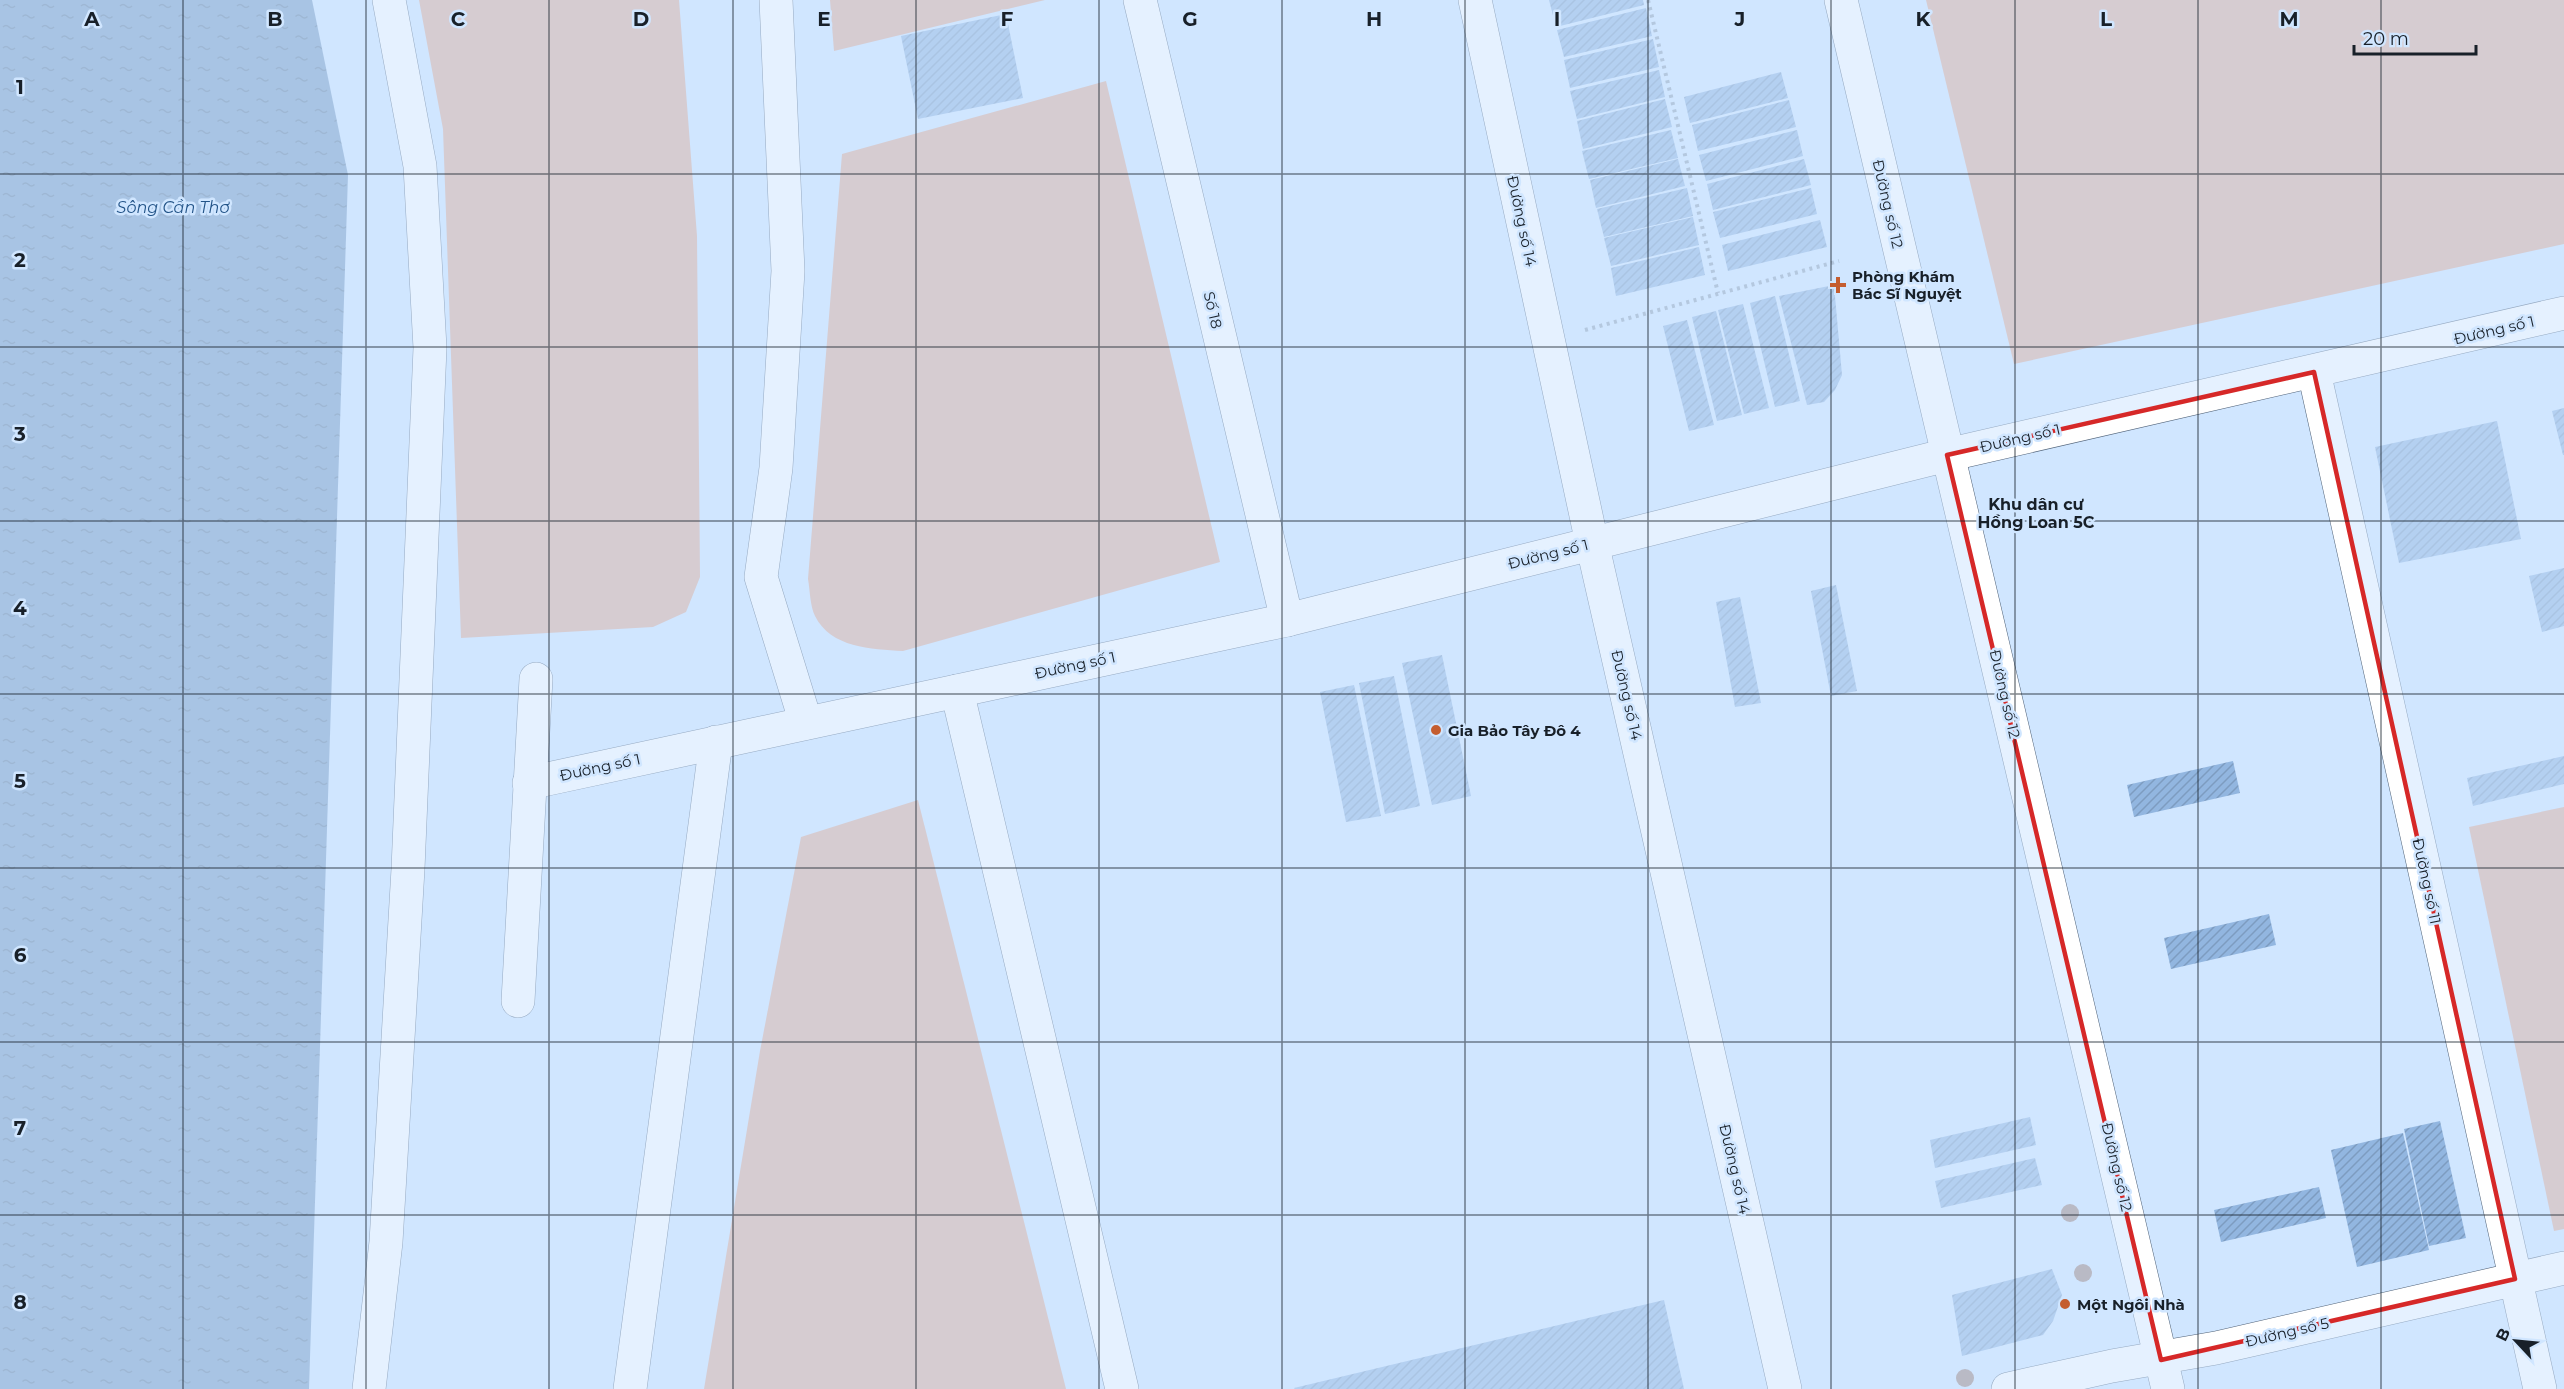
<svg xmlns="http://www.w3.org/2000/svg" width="2564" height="1389" viewBox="0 0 2564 1389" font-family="Montserrat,sans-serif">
<defs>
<pattern id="water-ripples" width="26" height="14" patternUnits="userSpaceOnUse" patternTransform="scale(1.5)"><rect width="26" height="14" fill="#799cc4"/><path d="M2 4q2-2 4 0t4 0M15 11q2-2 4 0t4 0" fill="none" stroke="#627f9f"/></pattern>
<pattern id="building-hatch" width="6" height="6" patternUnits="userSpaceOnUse" patternTransform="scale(1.5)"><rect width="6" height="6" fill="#92b6e0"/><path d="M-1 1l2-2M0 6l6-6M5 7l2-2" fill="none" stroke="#7d9cc0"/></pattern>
</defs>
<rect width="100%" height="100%" fill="#d0e6ff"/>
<g fill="#dead9a">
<path d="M419,0h260l18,236 3,341 -14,35 -33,15 -192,11 -18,-509z"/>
<path d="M830,0h215l-211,51z"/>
<path d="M1926,0h638v244l-550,120z"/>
<path d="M1106,81l114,481 -317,89c-32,-2 -72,-3 -88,-35 -5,-10 -5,-26 -7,-37l34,-425z"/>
<path d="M918,800l148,589h-362l56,-338 41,-214z"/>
<path d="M2564,807v422l-10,2 -85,-404z"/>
</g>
<path fill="url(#water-ripples)" d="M0,0h312l36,175 -39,1214h-309z"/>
<g fill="url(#building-hatch)">
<path d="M1549,0h94l1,5 -88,22z"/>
<path d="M1646,8l6,28 -88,21 -7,-27z"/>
<path d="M1006,14l17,84 -105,21 -17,-83z"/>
<path d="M1653,39l6,28 -89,21 -6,-28z"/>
<path d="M1659,70l6,27 -88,22 -7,-28z"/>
<path d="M1781,72l7,26 -98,25 -6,-26z"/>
<path d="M1665,99l7,28 -89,22 -6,-28z"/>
<path d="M1789,100l7,27 -98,24 -6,-26z"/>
<path d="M1671,130l7,28 -89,21 -7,-28z"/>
<path d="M1797,130l6,26 -97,25 -7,-26z"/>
<path d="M1678,159l7,27 -89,22 -6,-28z"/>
<path d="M1804,159l7,26 -98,25 -6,-26z"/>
<path d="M1687,188l6,28 -89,21 -7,-28z"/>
<path d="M1811,188l6,26 -97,24 -7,-26z"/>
<path d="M1693,217l6,28 -88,21 -7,-28z"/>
<path d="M1820,220l7,27 -99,24 -6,-26z"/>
<path d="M1699,247l6,28 -89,21 -5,-28z"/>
<path d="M1834,285l8,90 -7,15 -11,12 -17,3 -28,-109z"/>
<path d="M1775,296l25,105 -25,6 -25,-104z"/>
<path d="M1743,304l26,104 -25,6 -26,-104z"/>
<path d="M1716,311l26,104 -25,6 -25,-104z"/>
<path d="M1687,320l27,105 -25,6 -26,-105z"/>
<path d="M2564,408v47h-1l-11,-44z"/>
<path d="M2497,421l24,118 -122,24 -24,-116z"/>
<path d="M2564,568v58l-22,6 -13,-56z"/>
<path d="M1836,585l21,106 -26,5 -20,-105z"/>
<path d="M1740,597l21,106 -26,4 -19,-105z"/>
<path d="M1442,655l29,141 -39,9 -30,-142z"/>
<path d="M1394,676l26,130 -35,8 -26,-131z"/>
<path d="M1354,685l27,131 -35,6 -26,-130z"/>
<path d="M2564,756v28l-91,22 -6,-28z"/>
<path d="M2233,761l7,32 -106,24 -7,-32z"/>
<path d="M2269,914l7,31 -105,24 -7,-31z"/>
<path d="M2030,1117l6,28 -101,23 -5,-28z"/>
<path d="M2440,1121l26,117 -37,8 -25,-117z"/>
<path d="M2403,1133l26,117 -72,17 -26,-117z"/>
<path d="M2035,1158l7,27 -101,23 -6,-27z"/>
<path d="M2319,1187l7,31 -105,24 -7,-32z"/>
<path d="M2052,1269l10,26 -9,26 -10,14 -81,21 -10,-61z"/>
<path d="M1664,1300l20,89h-389l-1,-1z"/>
</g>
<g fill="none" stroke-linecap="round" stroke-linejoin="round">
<g stroke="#516379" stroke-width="34">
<g id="minor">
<path d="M776,0l12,271 -12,197 -15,109 45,146"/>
<path d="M1140,0l147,620"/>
<path d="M1475,0l117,543 193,846"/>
<path d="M1841,0l327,1389"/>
<path d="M2314,372l226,1017"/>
<path d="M957,691l165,698"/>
<path d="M529,783l758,-163 660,-165 617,-142"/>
<path d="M518,1001l18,-322"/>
<path d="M369,1389l17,-147 22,-373 22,-521 -10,-182 -31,-166"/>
<path d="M630,1389l86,-647"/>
<path d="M2008,1389l104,-23 104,-18 348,-80"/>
</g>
</g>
<g stroke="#93a4b8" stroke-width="4" stroke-dasharray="3 4.5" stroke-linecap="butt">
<path d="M1648,0l70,293"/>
<path d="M1585,330l254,-69"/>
</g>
<use href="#minor" stroke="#fff" stroke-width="33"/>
</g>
<g fill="#9e857f">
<circle cx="2070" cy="1213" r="9"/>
<circle cx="2083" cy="1273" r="9"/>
<circle cx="1965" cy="1378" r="9"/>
</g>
<path d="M0 0H2564V1389H0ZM2314,372l201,907 -354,81 -214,-905z" fill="#d0e6ff" fill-opacity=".55" fill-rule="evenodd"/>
<path fill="none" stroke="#d62828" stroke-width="4.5" stroke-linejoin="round" d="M2314,372l201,907 -354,81 -214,-905z"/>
<path fill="none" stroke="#182029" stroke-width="1.5" stroke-opacity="0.55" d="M183,0v1389M366,0v1389M549,0v1389M733,0v1389M916,0v1389M1099,0v1389M1282,0v1389M1465,0v1389M1648,0v1389M1831,0v1389M2015,0v1389M2198,0v1389M2381,0v1389M0,174h2564M0,347h2564M0,521h2564M0,694h2564M0,868h2564M0,1042h2564M0,1215h2564"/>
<g fill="#c45d30" stroke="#d0e6ff" stroke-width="2">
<path d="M1835 276h6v6h6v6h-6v6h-6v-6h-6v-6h6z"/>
<circle cx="1436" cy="730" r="6"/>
<circle cx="2065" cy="1304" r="6"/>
</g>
<g text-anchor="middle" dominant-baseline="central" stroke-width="5" stroke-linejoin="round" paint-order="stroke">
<g font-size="15" fill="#182029" stroke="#d0e6ff">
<text transform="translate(1888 204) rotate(77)">Đường số 12</text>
<text transform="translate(1522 221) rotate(78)">Đường số 14</text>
<text transform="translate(1213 310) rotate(77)">Số 18</text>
<text transform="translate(2494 330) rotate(-13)">Đường số 1</text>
<text transform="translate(2020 438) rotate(-13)">Đường số 1</text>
<text transform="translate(1548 554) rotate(-14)">Đường số 1</text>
<text transform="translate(1075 665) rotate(-12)">Đường số 1</text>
<text transform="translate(2005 694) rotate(77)">Đường số 12</text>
<text transform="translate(1627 695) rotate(77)">Đường số 14</text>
<text transform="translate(600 767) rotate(-12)">Đường số 1</text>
<text transform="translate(2427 881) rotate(78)">Đường số 11</text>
<text transform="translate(2117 1167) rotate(77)">Đường số 12</text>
<text transform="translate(1735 1169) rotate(77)">Đường số 14</text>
<text transform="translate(2287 1332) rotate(-13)">Đường số 5</text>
</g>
<g font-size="15" font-weight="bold" fill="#182029" stroke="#d0e6ff" text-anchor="start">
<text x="1852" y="276">Phòng Khám<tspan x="1852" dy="17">Bác Sĩ Nguyệt</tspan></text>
<text x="1448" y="730">Gia Bảo Tây Đô 4</text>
<text x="2077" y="1304">Một Ngôi Nhà</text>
</g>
<g font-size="16" font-style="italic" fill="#235488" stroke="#d0e6ff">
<text x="173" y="207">Sông Cần Thơ</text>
</g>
<g font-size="16" font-weight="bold" fill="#182029" stroke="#d0e6ff">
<text x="2036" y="504">Khu dân cư<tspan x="2036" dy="18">Hồng Loan 5C</tspan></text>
</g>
</g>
<g font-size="20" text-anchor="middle" font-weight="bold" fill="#182029" stroke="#d0e6ff" stroke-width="5" stroke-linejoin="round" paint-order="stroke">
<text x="92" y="26">A</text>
<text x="275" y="26">B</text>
<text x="458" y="26">C</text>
<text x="641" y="26">D</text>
<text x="824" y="26">E</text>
<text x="1007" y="26">F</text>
<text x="1190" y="26">G</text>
<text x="1374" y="26">H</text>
<text x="1557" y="26">I</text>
<text x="1740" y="26">J</text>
<text x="1923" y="26">K</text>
<text x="2106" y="26">L</text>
<text x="2289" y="26">M</text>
<text x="20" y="94">1</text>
<text x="20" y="267">2</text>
<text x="20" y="441">3</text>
<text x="20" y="615">4</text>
<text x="20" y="788">5</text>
<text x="20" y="962">6</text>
<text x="20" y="1135">7</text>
<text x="20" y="1309">8</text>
</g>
<g transform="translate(2516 1341) rotate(296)" stroke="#d0e6ff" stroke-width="4.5" paint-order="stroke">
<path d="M0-4.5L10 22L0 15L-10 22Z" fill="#182029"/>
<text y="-9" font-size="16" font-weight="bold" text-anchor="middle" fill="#182029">B</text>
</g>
<path d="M2354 45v9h122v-9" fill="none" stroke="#182029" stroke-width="3"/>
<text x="2363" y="45" font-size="18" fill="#182029" stroke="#d0e6ff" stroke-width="4.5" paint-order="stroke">20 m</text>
</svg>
